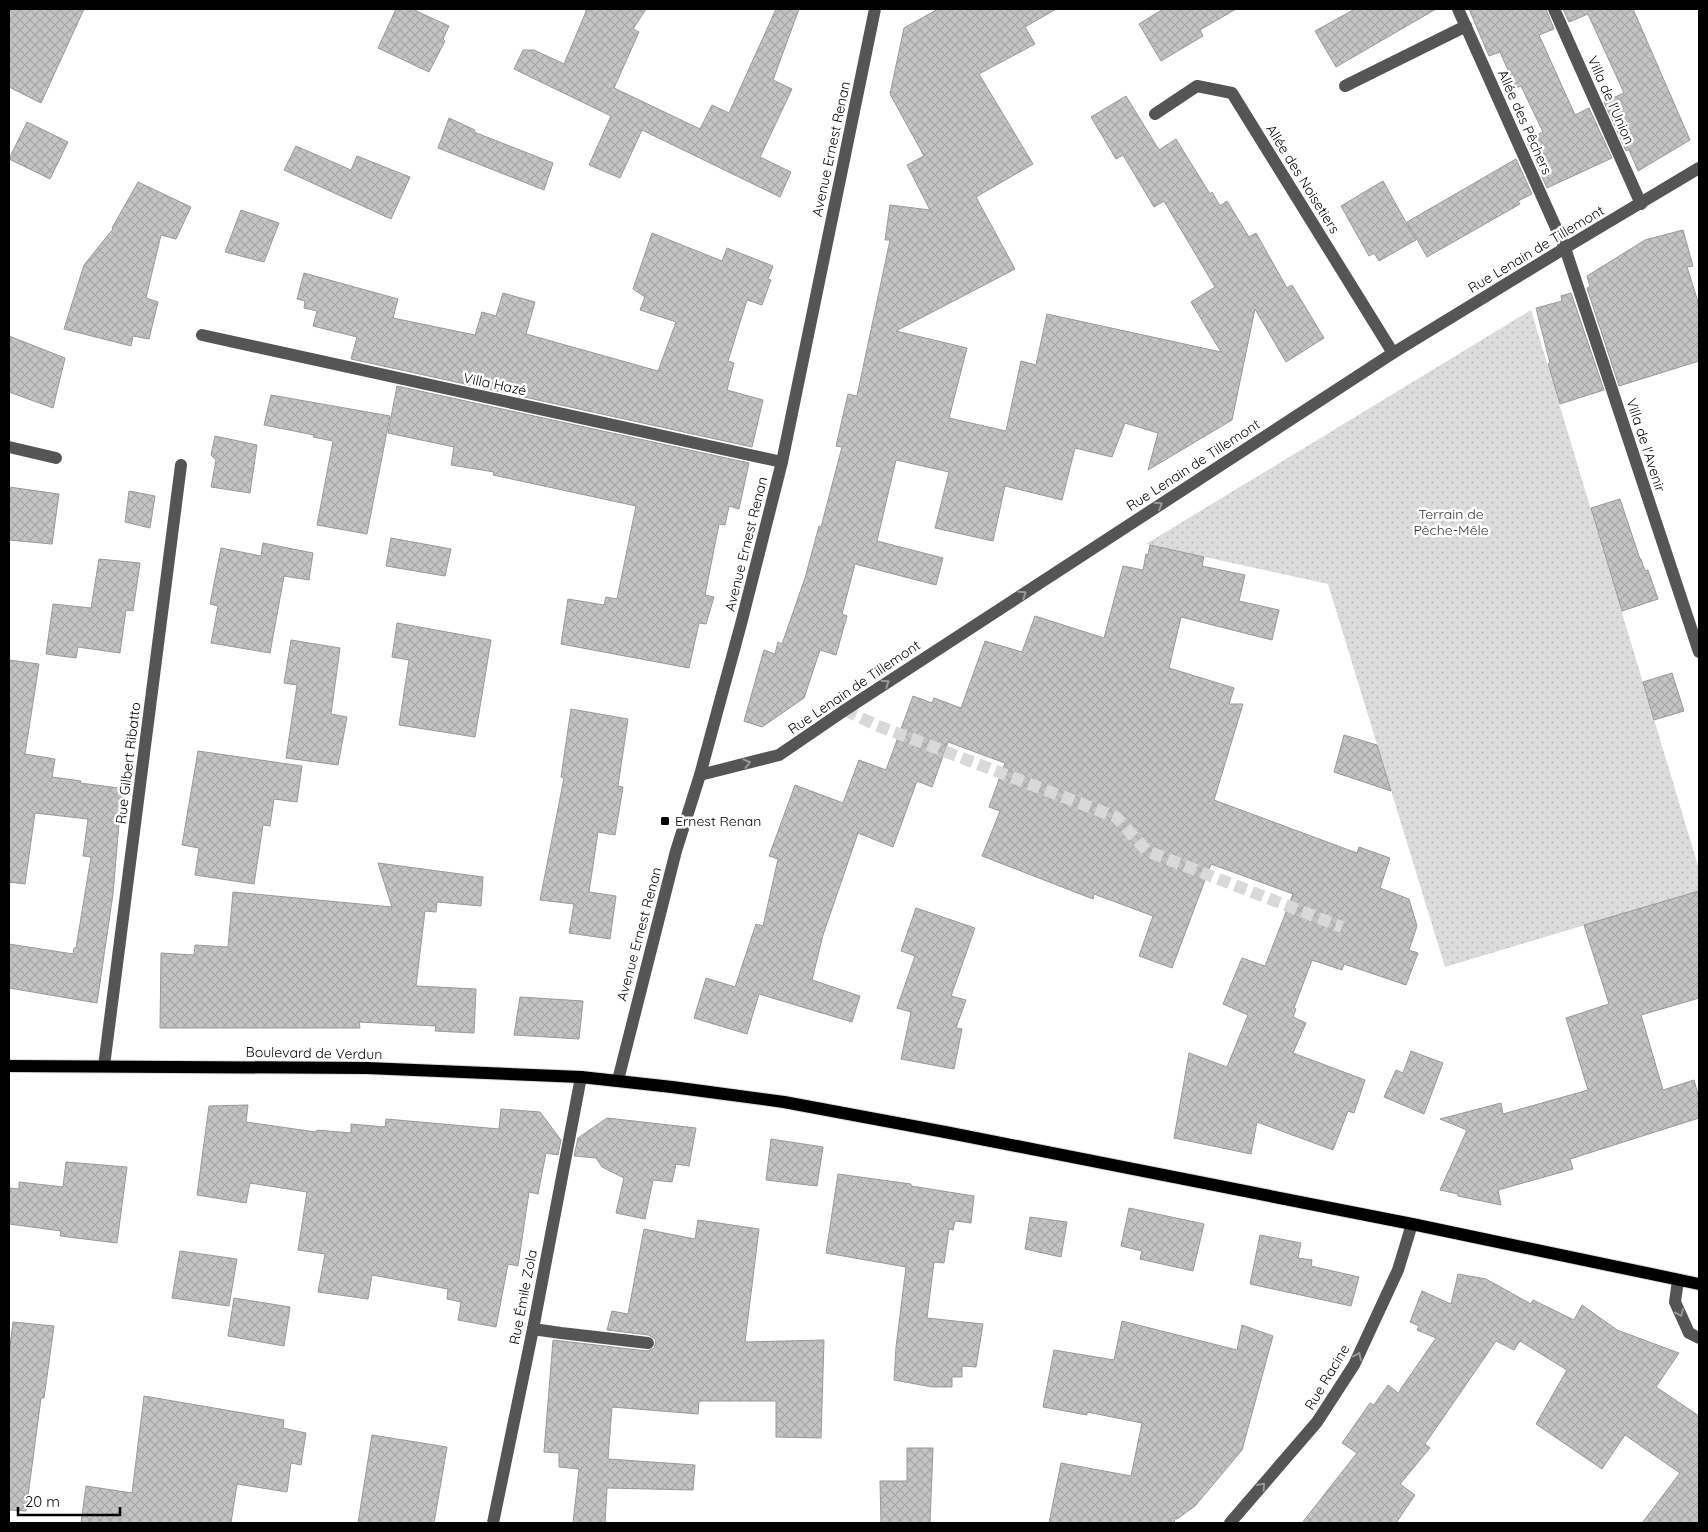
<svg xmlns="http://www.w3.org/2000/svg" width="1708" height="1532" viewBox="0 0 1708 1532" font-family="Quicksand,sans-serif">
<defs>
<pattern id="park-dots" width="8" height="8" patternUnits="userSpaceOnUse" patternTransform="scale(1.25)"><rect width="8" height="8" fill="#dcdcdc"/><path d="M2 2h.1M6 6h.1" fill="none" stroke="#bbb" stroke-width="1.8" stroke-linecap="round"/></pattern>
<pattern id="building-cross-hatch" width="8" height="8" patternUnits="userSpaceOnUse" patternTransform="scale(1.25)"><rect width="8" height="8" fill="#c4c4c4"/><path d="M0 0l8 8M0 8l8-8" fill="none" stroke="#a7a7a7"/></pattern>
</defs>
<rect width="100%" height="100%" fill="#fff"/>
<path fill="url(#park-dots)" d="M1531,310l168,559v22l-254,76 -117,-383 -182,-40z"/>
<g fill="url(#building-cross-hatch)" stroke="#999">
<path d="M9,9h75l-43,94 -32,-16z"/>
<path d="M396,9h16l37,17 -6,13 2,2 -16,31 -51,-24z"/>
<path d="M587,9h59l-13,20 6,3 -25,56 86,41 12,-24 17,8 47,-104h23l-26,71 19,9 -32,68 31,15 -11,25 -138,-67 -22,48 -31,-13 22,-49 -97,-47 9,-19h11l30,14z"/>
<path d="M938,9h118l-31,18 10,17 -56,30 54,90 -57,33 39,72 -119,62 71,17 -18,70 57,13 15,-70 15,4 11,-51 174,38 -30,-50 24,-15 -51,-86 -10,6 -31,-52 -7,4 -25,-42 35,-21 33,54 17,-11 34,55 2,-2 8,14 7,-5 22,36 7,-4 31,55 5,-3 32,53 -38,24 -31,-53 -23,111 -84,50 10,-37 -33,-10 -13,34 -37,-9 -13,52 -57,-14 -12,55 -58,-13 14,-56 -53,-12 -19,81 66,17 -7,27 -81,-21 -13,50 5,2 -11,39 -16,-5 -16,48 -42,29 -18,-6 20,-71 11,4 3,-12 4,2 23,-66 14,-52 2,1 21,-80 -6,-1 12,-52 9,2 33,-156h-5l5,-35 40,5 -23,-45 17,-9 -34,-62 14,-66z"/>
<path d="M1163,9h73l-36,21 3,6 -42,25 -22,-37z"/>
<path d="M1355,9h81l-100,58 -21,-36z"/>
<path d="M1469,9h77l8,20 -15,6 36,80 14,-7 23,50 -65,30 -21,-48 17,-8 -22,-46 -5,2 -16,-36 -11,4z"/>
<path d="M1563,9h70l57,131 -52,31 -9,-21 -3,1 -22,-49 20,-9 -36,-79 -19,8z"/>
<path d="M449,118l26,12 -1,2 79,31 -9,27 -106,-42z"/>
<path d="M27,122l41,20 -18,37 -41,-20z"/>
<path d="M296,146l55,24 6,-14 53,21 -19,42 -107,-49z"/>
<path d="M1516,159l16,35 -14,7 2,3 -93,53 -20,-35z"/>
<path d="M1383,181l33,59 -37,21 -5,-8 -5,3 -28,-50z"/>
<path d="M138,182l53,25 -15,32 -15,-4 -15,63 12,4 -9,37 -16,-3 -2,10 -67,-17 20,-64 29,-36 -1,-1z"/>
<path d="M241,210l38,13 -15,39 -39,-10z"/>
<path d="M1683,230l10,36 -6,1 12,38v56l-80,25 -32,-98 3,-1 -3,-11 58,-36z"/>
<path d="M652,233l70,28 5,-13 46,18 -5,13 3,1 -9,25 -15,-5 -19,61 6,2 -7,27 36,10 -11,47 -401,-88 6,-22 -44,-11 4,-15 -13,-3 1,-7 -8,-2 7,-26 94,26 -5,19 82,17 7,-23 14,4 7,-23 32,9 -9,32 132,37 18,-49 -36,-12 5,-13 -12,-8z"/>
<path d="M1571,293l33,97 -44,14 -12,-40 2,-1 -14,-55 26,-7 -1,-5z"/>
<path d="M9,336l56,22 -12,50 -44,-16z"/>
<path d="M397,386l352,77 -10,46 -10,-3 -4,19 -6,-1 -14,71 9,2 -8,27 -7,-1 -10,45 -128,-24 7,-45 36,6 2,-8 11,2 19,-93 -143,-31 1,-3 -43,-7 3,-18 -66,-14z"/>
<path d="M271,395l119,21 -23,118 -50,-9 16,-84 -20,-4 1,-2 -50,-10z"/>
<path d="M215,436l42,9 -7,48 -39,-6 5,-27 -5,-5z"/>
<path d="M9,487l50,7 -7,50 -43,-4z"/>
<path d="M129,491l26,5 -5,32 -25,-6z"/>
<path d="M1620,499l20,60h1l4,12 3,-1 10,29 -36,12 -31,-103z"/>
<path d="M391,538l60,11 -6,27 -59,-10z"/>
<path d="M263,543l50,10 -4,27 -25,-4 -14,77 -59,-10 7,-37 -8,-2 11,-56 40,8z"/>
<path d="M1150,545l54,12 -2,9 43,9 -6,26 40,9 -7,30 -91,-23 -12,51 65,20 -5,16h14l-29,96 143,53 2,-6 31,11 -10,30 29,11 8,27 -8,24 9,3 -12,32 -62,-21 -2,6 -30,-10 -18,48 2,1 -3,8 13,6 -13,30 72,27 -11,33 -6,-2 -15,39 -76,-28 -6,32 -77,-16 15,-85 38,14 21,-52 -25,-11 19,-46 23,8 28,-72 -82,-30 -39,104 -33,-12 14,-40 -59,-22 -1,5 -111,-43 18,-45 -11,-4 16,-44 -57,-21 -16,45 -15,-6 -24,66 -35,-14 -35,102 -11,45 48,16 -8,26 -93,-28 -12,40 -53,-16 12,-40 29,9 21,-63 7,2 15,-67 -9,-3 26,-71 48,18 16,-43 27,10 27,-74 19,7 2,-5 27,10 24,-67 37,11 13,-36 69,22 19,-72 20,4 3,-16 2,1z"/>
<path d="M99,559l41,4 -7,48 -7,-1 -6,43 -42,-6 -2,11 -30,-4 7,-50 38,4z"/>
<path d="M397,623l94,17 -16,97 -76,-12 10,-65 -17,-3z"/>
<path d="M291,640l49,8 -9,66 16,3 -9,48 -52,-7 11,-73 -13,-2z"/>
<path d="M9,660l30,4 -14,90 30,5 -3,18 29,4 -1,2 47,6 -5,34h-3l-6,71 -16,109 -88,-15v-44l64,10 1,-6h2l15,-91 -8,-1 5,-37 -53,-6 -10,71 -16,-2z"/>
<path d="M1672,673l12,38 -30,9 -11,-38z"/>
<path d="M571,709l57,10 -10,67 5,1 -8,48 -17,-3 -9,60 27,4 -6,43 -41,-6 5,-29 -34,-4 24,-122 -3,-1z"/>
<path d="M1344,735l33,10 14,46 -57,-19z"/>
<path d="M198,751l104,15 -5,36 -23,-3 -4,27 -7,-1 -9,59 -59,-9 4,-27 -17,-3z"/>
<path d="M378,863l105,14 -2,29 -44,-4 -1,10 -11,-1 -9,75 60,3 -2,44 -39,-2 1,-5 -77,-4 1,6h-200l1,-75 33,2 1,-10 33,2 5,-55 159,15z"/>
<path d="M1699,891v107l-58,17 22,75 31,-10 5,18v20l-129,41 3,10 -75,21 3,15 -43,-9v-2l-18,-4 27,-60 -27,-11 61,-16 2,11 85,-24 -22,-72 43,-14 -25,-79z"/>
<path d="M916,908l59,20 -24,68 15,4 -10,28 6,1 -8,40 -53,-10 10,-47 -14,-4 18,-52 -14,-5z"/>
<path d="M520,997l63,4 -4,38 -65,-4z"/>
<path d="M1411,1051l32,12 -19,51 -40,-17 12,-27 7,3z"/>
<path d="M248,1105l-2,17 70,10 1,-2 34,3v-9l34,3 1,-8 113,10 2,-20 39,3 21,28 -3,15 -12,-2 -8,41 -9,-2 -11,74 -10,-2 -12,63 -38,-7 3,-18 -14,-3 1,-10 -76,-14 -4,24 -50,-7 7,-38 -27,-4 9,-58 -57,-9 -4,20 -49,-8 12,-89z"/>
<path d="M607,1118l89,10 -7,38 -13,-2 -4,18 -19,-2 -8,39 -29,-6 8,-35 -22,-11 -6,-9 -22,-2 4,-18z"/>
<path d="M771,1139l52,8 -6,39 -51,-6z"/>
<path d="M66,1162l61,5 -10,76 -57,-7 1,-5 -52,-7v-36l10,1v-7l44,5z"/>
<path d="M838,1174l73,10v2l63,10 -3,27 -16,-2 -2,9 -4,-1 -5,34 -10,-1 -7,56 56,6 -7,43 -14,-1v11h-10v10h-20l-38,-7 2,-33 10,-80 -80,-14z"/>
<path d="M1129,1208l75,16 -11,47 -53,-12 2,-8 -21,-5z"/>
<path d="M1030,1217l37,5 -6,35 -36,-8z"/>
<path d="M698,1220l61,9 -14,113 79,-2 -3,98 -45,-1v-36h-77l-1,13 -86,-7 -4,52 87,6 -2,25 -86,-2 -2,35h-32l6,-54 -20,-2v-14l-15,-1 9,-112 94,11 7,-3 2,-8 -7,-5 -42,-5 5,-19 16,3 16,-85 51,10z"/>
<path d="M1260,1235l41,8 -3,15 14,2 -1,6 48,11 -8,29 -101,-22z"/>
<path d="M180,1251l57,8 -8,47 -57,-8z"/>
<path d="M1458,1274l28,5 45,25 2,-4 41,20 8,-15 35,25 62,23 -23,34 43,29v107h-57l38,-50 -55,-38 -23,34 -66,-45 31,-54 -47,-29 -6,9 -18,-9 -71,103 5,4 -30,36 15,11 -19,28h-94l55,-70 -15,-10 28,-40 4,2 14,-20 10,8 38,-55 -19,-8 2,-4 -9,-4 12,-31 29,13z"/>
<path d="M234,1298l56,9 -6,39 -56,-10z"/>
<path d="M1122,1321l115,29 5,-25 31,11 -31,114 -47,56 -18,13 -2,-1 -1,5h-125l12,-60 70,13 11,-53 -55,-11v3l-44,-8 11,-57 60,10z"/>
<path d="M13,1322l41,4 -10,72h-3l-15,113 -17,-1v-156z"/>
<path d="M144,1396l140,24 -1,8 23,5 -5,32 -10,-2 -4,29 -50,-8 -6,39h-150l5,-37 46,7z"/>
<path d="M372,1435l75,12 -13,76h-76z"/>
<path d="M907,1448h26l-3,75h-49l-1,-42h27z"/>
</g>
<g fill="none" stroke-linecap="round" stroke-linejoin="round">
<path stroke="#d9d9d9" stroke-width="12" stroke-dasharray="12 6" stroke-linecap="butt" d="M845,710l31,15 240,92 31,34 195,76"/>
<g stroke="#dbdbdb" stroke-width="14">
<path id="major" d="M9,1066l358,2 214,9 91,10 112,15 161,30 467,92 287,60"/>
</g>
<g stroke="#555" stroke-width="12">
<path d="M1458,9l107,239 134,404"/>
<path d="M1554,9l87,195"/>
<path d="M1345,86l121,-60"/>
<path d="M1155,114l42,-28 35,7 161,260"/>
<path d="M202,335l580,127"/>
<path d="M9,447l47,11"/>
<path d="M700,775l79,-20 66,-45 548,-357 172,-105 134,-80"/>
<path d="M104,1066l77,-601"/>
<path d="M618,1080l58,-229 24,-76 41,-151 41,-162 93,-453"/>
<path d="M1678,1280l-3,22 14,31 10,5"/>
<path d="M533,1329l28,4 87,10"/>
<path d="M493,1523l40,-194 48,-252"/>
<path d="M1230,1523l87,-101 37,-57 44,-95 14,-46"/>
</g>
<use href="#major" stroke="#000" stroke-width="12"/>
</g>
<defs><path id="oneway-chevron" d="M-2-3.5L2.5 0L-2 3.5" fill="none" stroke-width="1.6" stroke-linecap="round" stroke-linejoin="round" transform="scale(1.25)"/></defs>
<g stroke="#999">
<use href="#oneway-chevron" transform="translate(1159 505) rotate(-33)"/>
<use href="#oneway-chevron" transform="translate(1023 594) rotate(-33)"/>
<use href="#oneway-chevron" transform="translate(886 683) rotate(-33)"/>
<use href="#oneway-chevron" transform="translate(747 763) rotate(-14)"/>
<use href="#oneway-chevron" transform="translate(1680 1313) rotate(66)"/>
<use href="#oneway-chevron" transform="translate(1358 1356) rotate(-65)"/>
<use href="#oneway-chevron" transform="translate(1262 1486) rotate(-49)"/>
</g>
<rect fill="#000" stroke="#fff" stroke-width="2" x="660" y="816" width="10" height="10" rx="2.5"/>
<g text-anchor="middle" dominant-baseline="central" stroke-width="5" stroke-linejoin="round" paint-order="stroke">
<g font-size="14" fill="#000" stroke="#fff">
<text transform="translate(1611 100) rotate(66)">Villa de l'Union</text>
<text transform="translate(1525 122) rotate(66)">Allée des Pêchers</text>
<text transform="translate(831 149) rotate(-78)">Avenue Ernest Renan</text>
<text transform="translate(1303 179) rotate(58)">Allée des Noisetiers</text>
<text transform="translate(1536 249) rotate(-31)">Rue Lenain de Tillemont</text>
<text transform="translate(495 384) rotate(12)">Villa Hazé</text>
<text transform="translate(1646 445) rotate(72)">Villa de l'Avenir</text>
<text transform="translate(1193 465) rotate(-33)">Rue Lenain de Tillemont</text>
<text transform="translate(746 544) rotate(-76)">Avenue Ernest Renan</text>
<text transform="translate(854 687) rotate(-34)">Rue Lenain de Tillemont</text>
<text transform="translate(128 763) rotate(-83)">Rue Gilbert Ribatto</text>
<text transform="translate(639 934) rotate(-75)">Avenue Ernest Renan</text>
<text transform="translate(314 1053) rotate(1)">Boulevard de Verdun</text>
<text transform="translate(523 1297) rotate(-79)">Rue Émile Zola</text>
<text transform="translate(1327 1377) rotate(-59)">Rue Racine</text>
</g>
<g font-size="14" fill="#333" stroke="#fff">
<text x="1451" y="514">Terrain de<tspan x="1451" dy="16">Pêche-Mêle</tspan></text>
</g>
<g font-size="14" fill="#000" stroke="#fff" text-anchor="start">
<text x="675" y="821">Ernest Renan</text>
</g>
</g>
<rect width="1708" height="1532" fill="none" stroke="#000000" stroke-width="20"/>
<path d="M18 1507v8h102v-8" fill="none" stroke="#000000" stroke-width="2.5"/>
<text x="25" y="1507" font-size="15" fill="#000000" stroke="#ffffff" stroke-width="4" paint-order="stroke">20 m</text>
</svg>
